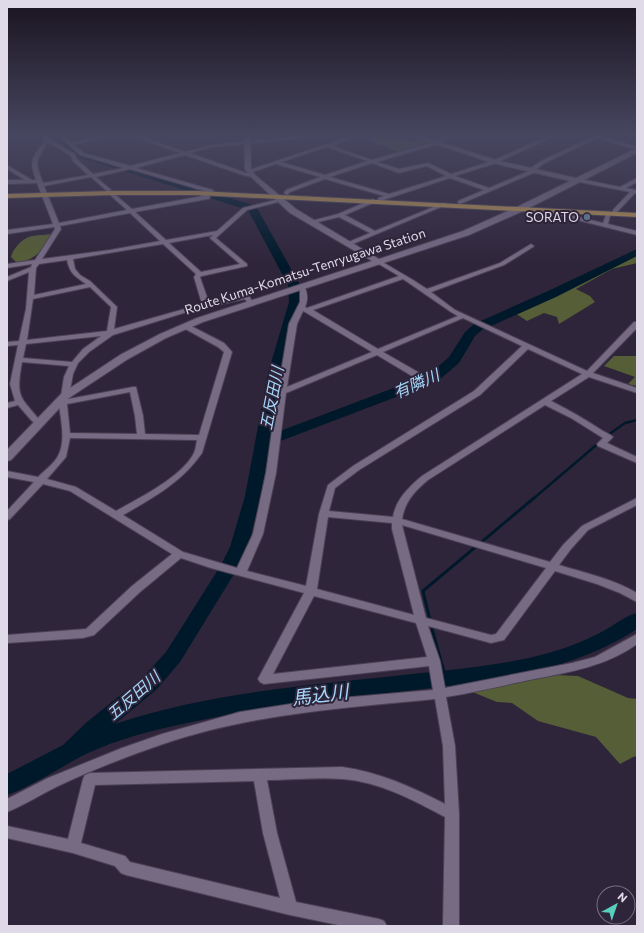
<svg xmlns="http://www.w3.org/2000/svg" width="644" height="933" viewBox="0 0 644 933" font-family="Commissioner,'Noto Sans JP',sans-serif">
<rect width="100%" height="100%" fill="#2f253a"/>
<path fill="#3d2b34" d="M61,134h51l-39,9z"/>
<g fill="#555e36">
<path d="M387,135l25,6 9,-1 10,3 -32,9 -30,-12z"/>
<path d="M53,234c-10,16 -18,26 -36,29l-6,-6c1,-5 3,-7 6,-11 11,-13 20,-10 36,-12z"/>
<path d="M637,254v9l-25,6 -36,20 14,7 5,6 -36,22 -2,-7 -13,-4 -17,8 -12,-8z"/>
<path d="M614,356h23v30l-9,-2 7,-7 -31,-11z"/>
<path d="M555,675l23,1 50,22 9,1v57l-4,1 -13,7 -24,-27 -58,-16 -26,-18 -15,-1 -32,-13 23,-2z"/>
</g>
<g fill="none" stroke-linecap="round" stroke-linejoin="round">
<g stroke="#00192a" stroke-width="2.5">
<path d="M608,435l17,-12 12,-3"/>
<path d="M533,499l68,-58"/>
</g>
<g stroke="#00192a" stroke-width="3">
<path d="M430,620l-7,-29 111,-93"/>
<path d="M431,625l15,54"/>
</g>
<path fill="#00192a" fill-rule="evenodd" d="M45,134h10l21,15 9,4 171,53 44,79 1,17 -19,71 -10,61 156,-59 21,-18 16,-25 9,-8 74,-33 89,-42v7l-81,41 -74,33 -7,6 -16,27 -21,18 -168,64 -9,51 -13,51 -9,19 -59,96 -23,27 -42,35c96,-32 198,-39 297,-50 39,-4 79,-8 117,-16 26,-6 53,-15 76,-28 11,-6 20,-14 32,-17v16c-70,45 -150,53 -231,62 -73,9 -147,16 -219,32 -34,7 -69,16 -101,31 -26,13 -51,31 -79,41v-21l56,-29 24,-23 56,-45 23,-25 55,-87 9,-18 15,-51 23,-123 21,-71 -1,-17 -40,-75 -169,-53 -9,-4z"/>
<g stroke="#4b4255" stroke-width="2">
<g id="street">
<path d="M40,134h5l3,4 27,16 2,5 16,15 31,-6 -44,-13 -24,-21h5l10,9 38,-9h10l-45,11 10,8 46,13 50,-13 -53,-19h7l51,18 27,-7 36,-4 77,-7h23l-136,13 -22,6 56,20 8,1 1,1 -3,2 -9,-2 -58,-20 -49,13 77,22 1,1 -3,2 -81,-24 -34,8 14,12 1,1 -3,2 -17,-15 -47,9 15,37 68,-13 -18,-16 -1,-1 3,-2 21,18 70,-13 -6,-2v-2l2,-1 12,5v2l-2,1 -73,13 31,28 51,-9 26,-23 36,-9 3,2 -35,9 -31,28 31,26v2l-45,10 -2,1 9,26 38,-8 2,1 5,8 -1,1h-4l-4,-6 -55,12 -77,24 -24,17 -11,11 -5,11 -4,22 -4,2 -4,-2 3,-19 5,-11 -47,-4c-7,38 -1,34 20,61l-4,3 -7,-6 -13,-15 -11,3v-5l8,-2 -5,-17 8,-39 -11,1v-4l12,-1 7,-32 3,-37 -22,9v-4l24,-10 1,-3 -25,4v-4l28,-4 20,-31 -1,-2 -47,7v-4l46,-6 -16,-41 -30,1v-4h18l-18,-11v-4l25,15h4c-8,-22 -3,-22 9,-40zM48,142l23,14 2,5 15,14 -45,8c-9,-23 -7,-21 5,-41zM130,213l30,28 -50,9 -68,9 19,-30 -1,-3zM213,235l-3,3 1,1 29,25 -39,8 -32,-29zM163,244l33,30 -2,3 8,27 -88,25 3,-22 -27,-26 -10,-6 -5,-6 -2,-10zM67,260c3,14 8,16 19,24l-52,11 2,-27 3,-4zM90,287l21,20 -4,24 -80,9 6,-41zM101,336l-18,13 -11,13 -49,-4 3,-14z"/>
<path d="M356,134h8l-32,12 40,14 62,-18 19,-8h7l-22,10 -61,18 22,7 29,-6 23,11 41,-13 61,-27h7l-64,29 -41,13 34,12 40,-17v-2l12,-8 53,-25 -5,-2h8l40,13v3l-39,-12 -53,25 -10,7 1,2 -76,32 -2,-1v-2l26,-11 -34,-12 -70,23 -2,-1v-2l6,-2 -59,-17 -35,13 -3,3 -3,-2 2,-3 34,-13 -44,-13 -26,9 -3,-2zM327,147l40,14 -42,14 -44,-13zM372,163l27,10 28,-7 19,10 -57,18 -59,-17z"/>
<path d="M576,178l44,9 17,-9v4l-11,6 11,2v4l-2,-1 -18,19h-4v-2l17,-18 -56,-11 -1,-1z"/>
<path d="M373,199l3,2 -1,1 -30,13 30,16 68,-28 5,1 -100,42 -2,-1v-2l24,-10 -31,-16 -29,7 -3,-2 31,-8z"/>
<path d="M547,209l56,14 4,-11h4l-3,12 29,7v4l-92,-23v-2z"/>
<path d="M531,244l3,2 -1,1 -29,18 -73,27 24,18 132,61 47,-49h3v6l-44,45 44,15v5l-48,-16 -38,24c18,9 35,19 52,30 3,2 7,3 10,6l-6,6 30,14v6l-39,-17 -1,-2 6,-6 -32,-20 -26,-13 -117,75c-13,11 -23,21 -26,39l148,43 13,-17 19,-19 55,-28v7l-49,25 -17,19 -12,16c26,8 54,14 78,28v9l-17,-9 -23,-9 -42,-13 -51,69 -13,3 -63,-17 12,35 5,27 127,-25 23,-6 42,-23v10c-30,22 -67,28 -103,35 -29,6 -58,13 -88,18l9,49 4,68v112h-16l2,-109c-32,-17 -65,-35 -102,-38 -25,-2 -51,1 -76,1l10,53 19,69 83,17 5,2 3,5h-44l-53,-11 -164,-40 -5,-2 -6,-7 -42,-13 -66,-15v-12l61,13 15,-60 2,-4 5,-2 252,-6c37,5 70,20 103,37l-2,-58 -8,-47c-93,9 -184,15 -272,45 -35,12 -71,26 -105,42 -17,8 -33,19 -51,26v-13l41,-21 74,-30 40,-14 78,-22 77,-12 116,-10 -4,-24 -165,18 -4,-2 -2,-3 46,-86 -93,-25 -30,-10 -41,34 -46,43 -11,3 -76,5v-8l79,-6 46,-43 40,-32 -102,-63 -27,-7 -33,35 -3,1v-9l27,-29 -27,-5v-6l31,6c6,-6 16,-13 20,-21 8,-14 3,-36 1,-51h-4l-1,-2 1,-2 8,-1 70,-13h3l7,29 2,18 54,1 25,-83 -6,-5 -38,-21 4,-2h3l37,19 8,9 -30,101c-20,29 -49,45 -79,62l60,37 54,16 16,-34 13,-61 9,-64 14,-85 11,-22v-16h4c4,7 4,14 1,21l2,1 92,-32 -22,-13 -1,-1 3,-2 34,20 14,9 73,-26zM403,279l48,33 7,4 -80,33 -65,-39zM303,311l2,1 67,40 -85,35 10,-63zM463,318l59,28 -48,45 -121,75 -25,19 -9,29 -13,72 -59,-15 16,-37 13,-61 10,-80 91,-38 40,24h6l1,-2 -1,-2 -40,-23zM528,349l54,25 -160,102c-13,11 -26,23 -29,41l-64,-6 6,-23 24,-18 121,-75zM130,392l5,24 2,18 -67,-1 -3,-29zM70,438l127,2c-1,4 -1,9 -3,13 -12,24 -55,45 -78,58l-40,-24 -29,-8 19,-22zM328,517l64,6v6l22,86 -97,-26zM402,525l144,43 -50,66 -5,1 -65,-17zM314,596l102,27 11,34 -154,17zM254,781l9,52 17,65 -150,-36 -5,-6 -44,-13 14,-58z"/>
</g>
</g>
<g stroke="#4b4255" stroke-width="2">
<path id="secondary" d="M244,134h6l1,35 4,6 41,34 83,50 84,-28 54,-24 53,-26 -78,-18 -87,-29h10l81,26 80,18 59,-29 2,-1v5l-114,58 -54,24 -266,87 -37,16 -38,21 -59,39 -58,62 -4,1v-11l54,-56 59,-39 40,-21 37,-16 175,-57 -82,-48 -39,-36 -6,-8z"/>
</g>
<g stroke="#4b4255" stroke-width="2">
<path id="highway" d="M111,191h87l439,22v4l-439,-22h-87l-104,3v-4z"/>
</g>
<use href="#street" fill="#776b84" fill-rule="evenodd"/>
<use href="#secondary" fill="#776b84" fill-rule="evenodd"/>
<use href="#highway" fill="#b69251" fill-rule="evenodd"/>
</g>
<linearGradient id="sky" x2="0" y2="1"><stop stop-color="#1a1420"/><stop offset="0.51" stop-color="#474660"/><stop offset="1" stop-color="#474660" stop-opacity="0"/></linearGradient>
<rect width="644" height="265" fill="url(#sky)"/>
<circle fill="#5c6f8a" stroke="#2f253a" stroke-width="1.5" cx="587" cy="217" r="4"/>
<g text-anchor="middle" dominant-baseline="central" stroke-width="4" stroke-linejoin="round" paint-order="stroke">
<g font-size="13" fill="#e0dae8" stroke="#2f253a" text-anchor="end">
<text x="579" y="217">SORATO</text>
</g>
<g font-size="13" fill="#e0dae8" stroke="#2f253a">
<text transform="translate(305 271) rotate(-18)">Route Kuma-Komatsu-Tenryugawa Station</text>
</g>
<g font-size="16" font-style="italic" fill="#a4d6f9" stroke="#2f253a">
<text transform="translate(416 383) rotate(-24)">有隣川</text>
<text transform="translate(271 398) rotate(-79)">五反田川</text>
<text transform="translate(133 695) rotate(-41)">五反田川</text>
</g>
<g font-size="19" font-style="italic" fill="#a4d6f9" stroke="#2f253a">
<text transform="translate(320 694) rotate(-7)">馬込川</text>
</g>
</g>
<rect width="644" height="933" fill="none" stroke="#e0dae8" stroke-width="16"/>
<g transform="translate(616 905) rotate(40)"><circle r="19" fill="#2f253a" stroke="#766d80"/>
<path d="M0-3L7 15L0 10L-7 15Z" fill="#5acebc"/>
<text y="-6" font-size="11" font-weight="bold" text-anchor="middle" fill="#e0dae8">N</text>
</g>
</svg>
